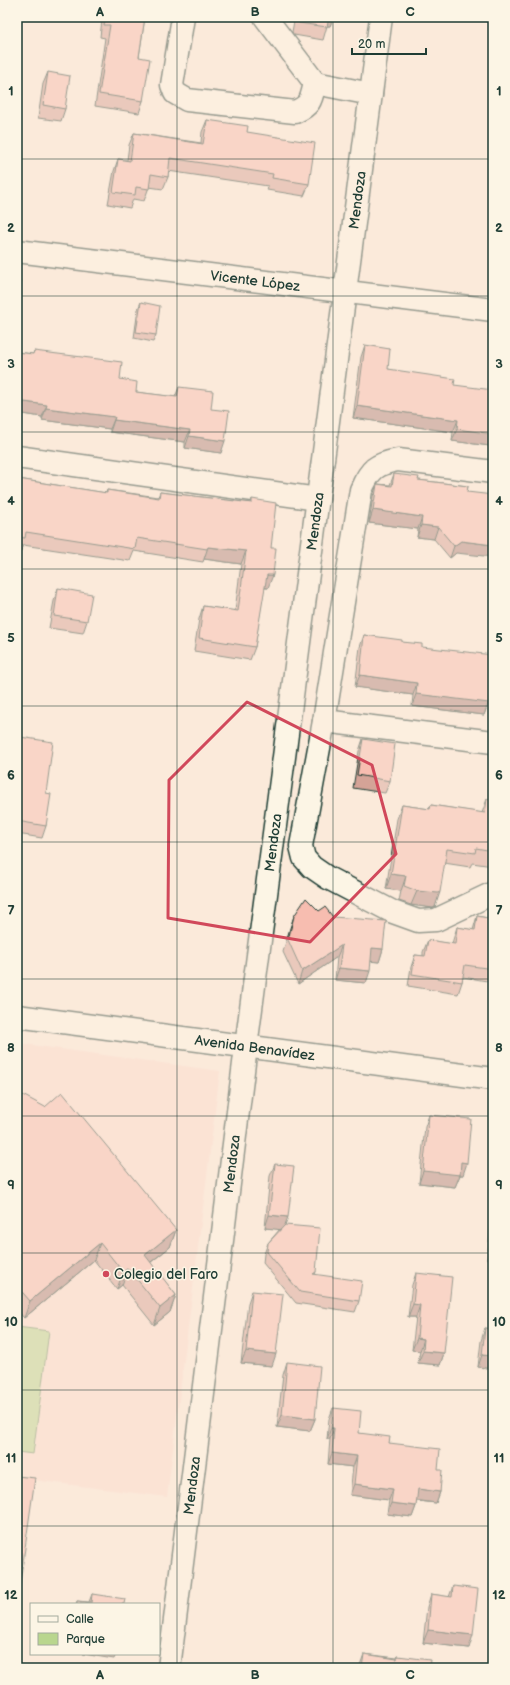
<svg xmlns="http://www.w3.org/2000/svg" width="510" height="1685" viewBox="0 0 510 1685" font-family="'Balsamiq Sans',sans-serif">
<rect width="100%" height="100%" fill="#fbeada"/>
<filter id="ink" filterUnits="userSpaceOnUse"><feTurbulence type="fractalNoise" baseFrequency=".025" numOctaves="2"/><feDisplacementMap in="SourceGraphic" scale="8" xChannelSelector="R" yChannelSelector="G"/><feConvolveMatrix kernelMatrix="1 2 1 2 8 2 1 2 1" color-interpolation-filters="sRGB"/></filter>
<g filter="url(#ink)">
<path fill="#fadccd" d="M17,1043l203,28 -53,426 -150,-19z"/>
<path fill="#b9d68e" stroke="#6c8a61" d="M17,1327l32,4 -16,123 -16,-2z"/>
<g fill="none" stroke-linecap="round" stroke-linejoin="round">
<g stroke="#1f3d34" stroke-width="25">
<g id="minor">
<path d="M183,17l-11,68 3,8 12,7 108,12c16,-7 16,-12 20,-29l-50,-66"/>
<path d="M315,83l56,11"/>
<path id="s1" d="M17,251l476,59"/>
<path d="M17,457l301,42"/>
<path d="M493,472l-95,-12c-22,4 -28,9 -37,30l-37,231 -23,125 3,12 8,9 16,11 65,34 25,9 18,-1 57,-27"/>
<path d="M324,721l169,21"/>
<path id="s2" d="M169,1668l77,-621 135,-1030"/>
</g>
</g>
<g stroke="#1f3d34" stroke-width="25">
<g id="major">
<path id="s3" d="M17,1016l476,63"/>
</g>
</g>
<use href="#minor" stroke="#fcf5e5" stroke-width="22"/>
<use href="#major" stroke="#fcf5e5" stroke-width="22"/>
</g>
<g fill="#d4a397" stroke="#1f3d34">
<path d="M90,17h55l-6,40 4,44 -4,12 -44,-7 10,-68 -5,-1 2,-17 -12,-2z"/>
<path d="M289,17h45l-4,9h-3l-4,14 -29,-5 -2,-3 2,-11 -6,-1z"/>
<path d="M48,72l17,37 -4,12 -23,-3 5,-34z"/>
<path d="M207,120l40,12 62,52 -5,12 -37,-6 1,-4 -100,-15v6l-5,12 -14,-2 -5,14 -11,-2 -3,9 -22,-4 6,-33 4,-12 9,1 2,-15 5,-12 67,10 1,-11z"/>
<path d="M141,302l15,33 -3,7 -19,-4 4,-29z"/>
<path d="M365,345l23,24 66,16 36,61 -38,-5 1,-9 -100,-14 8,-61z"/>
<path d="M34,351l86,28 16,13 39,5 4,-10 32,22 10,44 -36,-5v-6l-75,-10v-3l-68,-9v-3l-25,-4v-61l16,2z"/>
<path d="M394,474l24,6 50,6 -12,67 -6,5 -16,-19 -17,-2 1,-8 -49,-6 4,-27 4,-12 13,1z"/>
<path d="M18,479l88,14 1,-3 51,7 2,-5 91,11 1,-4 19,49 -3,40h-4l-9,59 -5,13 -56,-9 5,-32 4,-13 32,5 6,-47 -37,-5 -1,3 -69,-11 -4,10 -107,-16 -2,6h-4v-69z"/>
<path d="M58,588l29,33 -4,12 -34,-5 5,-27z"/>
<path d="M364,635l38,7 20,5 66,57 -4,11 -72,-9 1,-11 -58,-8 5,-40z"/>
<path d="M20,737l26,56v33l-4,12 -25,-4v-89z"/>
<path d="M363,739l27,42 -5,12 -32,-5 6,-37z"/>
<path d="M487,799l6,1v66l-21,-3 -2,4 -26,-4 -9,44 -2,1 -22,-3 -12,-4 2,-10 -15,-2 11,-70 5,-14 27,4 2,-4 51,8z"/>
<path d="M319,911l64,38 -4,13 -8,-1 -5,22 -31,-3 2,-23 -39,27 -15,-32 7,-24 4,-12z"/>
<path d="M477,916l16,3v63l-30,-5 -1,5 -4,12 -50,-8 3,-19 4,-12 8,1v-4l5,-12 24,4 1,-4 4,-13 16,3z"/>
<path d="M17,1092l159,138 -6,17 -20,16 26,32 -6,17 -16,13 -32,-40 -5,4 -23,-29 -70,58 -7,-8z"/>
<path d="M429,1115l34,60h-3l-5,12 -36,-4 6,-56z"/>
<path d="M275,1164l10,61 31,47 -1,2 44,27 -4,11 -59,-9 -33,-40 1,-9 4,-11 12,-14 -15,-1 5,-52z"/>
<path d="M493,1208v52l-6,-1z"/>
<path d="M416,1273l28,80 -4,12 -22,-2 2,-12 -8,-1 4,-33h-8l4,-32z"/>
<path d="M252,1291l20,75 -31,-3 7,-60z"/>
<path d="M485,1328l8,1v40l-15,-2 3,-26z"/>
<path d="M287,1362l28,57 -5,12 -33,-4 6,-52z"/>
<path d="M333,1408l26,25 30,10 49,27 2,22 -4,11 -20,-2v5l-4,11 -25,-3 2,-14 -39,-5 3,-28 -25,-3 2,-25h-3l2,-20z"/>
<path d="M493,1425v37h-4z"/>
<path d="M453,1586l16,62 -46,-5 4,-36 4,-13 18,3z"/>
<path d="M92,1594l32,10h-48l1,-3 12,1z"/>
<path d="M364,1654l33,4 1,-2 31,12h-70z"/>
</g>
<g fill="#ad847b" stroke="#1f3d34">
<path d="M328,17h6l-4,9h-5z"/>
<path d="M17,401l30,4 -5,12 -25,-4z"/>
<path d="M357,406l101,14 -5,12 -100,-14z"/>
<path d="M46,408l69,9 -5,12 -68,-9z"/>
<path d="M114,420l76,10 -5,12 -75,-10z"/>
<path d="M457,429l36,1v7l-3,9 -38,-5z"/>
<path d="M189,436l36,5 -4,12 -36,-5z"/>
<path d="M373,510l49,7 -4,12 -49,-6z"/>
<path d="M421,525l17,2 -4,12 -17,-2z"/>
<path d="M461,541l32,4v12l-37,-4 -6,5 4,-12z"/>
<path d="M208,547l38,4 -5,13 -37,-5z"/>
<path d="M267,575h6l-5,13 -6,-1z"/>
<path d="M360,675l57,8 -4,12 -58,-8z"/>
<path d="M490,692h3v13l-5,-1 -4,11 -72,-9 4,-12z"/>
<path d="M391,874l15,2 -5,15 -15,-2z"/>
<path d="M417,891l23,1 -5,15 -2,1 -22,-3z"/>
<path d="M342,945l-5,12 -39,27 4,-13z"/>
<path d="M372,948l11,1 -4,13 -12,-1z"/>
<path d="M339,968l31,3 -4,12 -31,-3z"/>
<path d="M461,1162l6,1 -4,12h-3l-5,12 -36,-4 4,-12z"/>
<path d="M269,1215l19,2 -5,13 -18,-2z"/>
<path d="M176,1230l-6,17 -32,25 7,-17z"/>
<path d="M100,1243l-6,17 -70,58 6,-17z"/>
<path d="M493,1244v16l-6,-1z"/>
<path d="M128,1268l-6,17 -5,4 6,-17z"/>
<path d="M176,1295l-6,17 -16,13 6,-17z"/>
<path d="M413,1304l7,1 -4,12h-8z"/>
<path d="M417,1338l7,1 -4,12 -8,-1z"/>
<path d="M246,1351l30,3 -4,12 -31,-3z"/>
<path d="M423,1351l21,2 -4,12 -22,-2z"/>
<path d="M482,1355l11,1v13l-15,-2z"/>
<path d="M282,1415l33,4 -5,12 -33,-4z"/>
<path d="M331,1428h3l-4,11h-3z"/>
<path d="M493,1449v13h-4z"/>
<path d="M332,1453l25,3 -4,11 -25,-3z"/>
<path d="M354,1484l39,5 -4,11 -39,-5z"/>
<path d="M418,1489l22,3 -4,11 -22,-3z"/>
<path d="M391,1503l25,3 -4,11 -25,-3z"/>
<path d="M428,1630l45,5 -4,13 -46,-5z"/>
<path d="M83,1654h33l-2,5z"/>
</g>
<g fill="#f7bdb0" stroke="#1f3d34">
<path d="M106,17h39l-6,40 11,2 -7,42 -44,-7 11,-69h-6z"/>
<path d="M297,17h32l-2,10 -28,-4 -2,-3z"/>
<path d="M48,72l22,4 -5,33 -22,-4z"/>
<path d="M207,120l41,6 -1,6 68,11 -6,41 -37,-6 1,-4 -103,-16 -2,19 -17,-3 -2,15 -13,-2 -1,8 -22,-3 5,-33 12,2 4,-28 69,11z"/>
<path d="M17,281h4l-3,23h-1z"/>
<path d="M141,302l19,4 -4,29 -20,-3z"/>
<path d="M365,345l25,4 -2,20 67,10 -1,6 39,5v44l-36,-5 1,-9 -101,-14z"/>
<path d="M34,351l88,11 -2,17 17,3 -1,10 41,5 2,-10 34,4 -2,18 18,2 -4,30 -36,-5 1,-6 -76,-10 1,-3 -69,-9 1,-3 -30,-4v-49l16,2z"/>
<path d="M394,474l25,3 -1,3 50,6 -1,6 26,3v50l-32,-4 -7,5 -16,-19 -17,-2 1,-8 -49,-7 4,-26 15,2z"/>
<path d="M18,479l89,14v-3l52,8 1,-6 92,11v-4l24,4 -5,45h5l-3,27h-6l-12,72 -56,-9 4,-32 35,5 8,-60 -38,-4 -1,2 -70,-11 -2,11 -109,-17 -1,6 -8,-1v-52z"/>
<path d="M58,588l34,6 -5,27 -33,-5z"/>
<path d="M364,635l38,5v2l20,2v3l71,8v37h-3l-1,11 -73,-9 1,-11 -57,-8z"/>
<path d="M17,657l6,1 -5,35h-1z"/>
<path d="M20,737l33,5 -7,51 5,1 -5,32 -29,-5v-65z"/>
<path d="M363,739l32,5 -5,37 -33,-6z"/>
<path d="M487,799l6,1v51l-17,-3 -1,5 -28,-4 -7,43 -2,1 -21,-2 -13,-5 2,-10 -15,-2 11,-69 28,4 1,-4 54,8z"/>
<path d="M306,898l13,13 6,-4 8,10 53,4 -3,28 -11,-1 -2,23 -31,-3 3,-23 -40,26 -14,-31 6,-24z"/>
<path d="M477,916l16,3v50l-28,-4 -3,17 -50,-8 3,-19 10,1 3,-16 27,4 2,-17 18,3z"/>
<path d="M17,1092l28,15 17,-15 114,138 -31,25 31,40 -16,13 -32,-40 -5,4 -23,-29 -70,58 -13,-15z"/>
<path d="M429,1115l42,4 -4,44 -6,-1 -1,13 -37,-4z"/>
<path d="M275,1164l19,2 -6,51 -19,-2z"/>
<path d="M285,1225l35,3 -4,44 -3,2 49,7 -3,20 -59,-9 -33,-40 1,-9z"/>
<path d="M416,1273l36,4 -8,76 -21,-2 1,-12 -7,-1 3,-33 -7,-1z"/>
<path d="M252,1291l31,3 -7,60 -30,-3z"/>
<path d="M485,1328l8,1v27l-11,-1z"/>
<path d="M287,1362l33,4 -5,53 -33,-4z"/>
<path d="M333,1408l28,3 -2,22 31,4 -1,6 51,6 -2,21h4l-2,22 -22,-3 -2,17 -25,-3 2,-14 -39,-5 3,-28 -25,-3 2,-25h-3z"/>
<path d="M17,1476l18,2 -17,119h-1z"/>
<path d="M453,1586l25,3 -5,46 -45,-5 3,-36 21,3z"/>
<path d="M92,1594l33,5 -1,5h-47v-3l14,2z"/>
<path d="M364,1654l33,5 1,-3 32,4 -1,8h-67z"/>
</g>
</g>
<path d="M0 0H510V1685H0ZM247,702l125,63 24,89 -86,88 -142,-24 1,-138z" fill="#fbeada" fill-opacity=".55" fill-rule="evenodd"/>
<path fill="none" stroke="#d1495b" stroke-width="3" stroke-linejoin="round" d="M247,702l125,63 24,89 -86,88 -142,-24 1,-138z"/>
<path fill="none" stroke="#1f3d34" stroke-width="1" stroke-opacity="0.55" d="M177,17v1651M333,17v1651M17,159h476M17,296h476M17,432h476M17,569h476M17,706h476M17,842h476M17,979h476M17,1116h476M17,1253h476M17,1390h476M17,1526h476"/>
<circle fill="#d1495b" stroke="#fcf5e5" stroke-width="1.5" cx="106" cy="1274" r="4"/>
<g text-anchor="middle" dominant-baseline="central" stroke-width="3" stroke-linejoin="round" paint-order="stroke">
<g font-size="14" fill="#1f3d34" stroke="#fcf5e5">
<text stroke="none"><textPath href="#s2" startOffset="1480">Mendoza</textPath></text>
<text stroke="none"><textPath href="#s1" startOffset="240">Vicente López</textPath></text>
<text stroke="none"><textPath href="#s2" startOffset="1156">Mendoza</textPath></text>
<text stroke="none"><textPath href="#s2" startOffset="832">Mendoza</textPath></text>
<text stroke="none"><textPath href="#s3" startOffset="240">Avenida Benavídez</textPath></text>
<text stroke="none"><textPath href="#s2" startOffset="508">Mendoza</textPath></text>
<text stroke="none"><textPath href="#s2" startOffset="184">Mendoza</textPath></text>
</g>
<g font-size="14" fill="#1f3d34" stroke="#fcf5e5" text-anchor="start">
<text x="114" y="1274">Colegio del Faro</text>
</g>
</g>
<rect width="510" height="1685" fill="none" stroke="#fcf5e5" stroke-width="44"/>
<rect x="30" y="1603" width="130" height="52" fill="#fcf5e5" stroke="#a4ab9e"/>
<rect x="38" y="1616" width="20" height="6" fill="#fcf5e5" stroke="#a4ab9e"/>
<text x="66" y="1623" font-size="12" fill="#1f3d34">Calle</text>
<rect x="38" y="1633" width="20" height="12" fill="#b9d68e" stroke="#a4ab9e"/>
<text x="66" y="1643" font-size="12" fill="#1f3d34">Parque</text>
<path d="M352 48v6h74v-6" fill="none" stroke="#1f3d34" stroke-width="2"/>
<text x="358" y="48" font-size="12" fill="#1f3d34" stroke="#fcf5e5" stroke-width="3" paint-order="stroke">20 m</text>
<rect x="22" y="22" width="466" height="1641" fill="none" stroke="#1f3d34" stroke-width="1.5"/>
<g font-size="13" text-anchor="middle" font-weight="bold" fill="#1f3d34">
<text x="100" y="16">A</text>
<text x="255" y="16">B</text>
<text x="410" y="16">C</text>
<text x="11" y="95">1</text>
<text x="499" y="95">1</text>
<text x="11" y="232">2</text>
<text x="499" y="232">2</text>
<text x="11" y="368">3</text>
<text x="499" y="368">3</text>
<text x="11" y="505">4</text>
<text x="499" y="505">4</text>
<text x="11" y="642">5</text>
<text x="499" y="642">5</text>
<text x="11" y="779">6</text>
<text x="499" y="779">6</text>
<text x="11" y="915">7</text>
<text x="499" y="915">7</text>
<text x="11" y="1052">8</text>
<text x="499" y="1052">8</text>
<text x="11" y="1189">9</text>
<text x="499" y="1189">9</text>
<text x="11" y="1326">10</text>
<text x="499" y="1326">10</text>
<text x="11" y="1462">11</text>
<text x="499" y="1462">11</text>
<text x="11" y="1599">12</text>
<text x="499" y="1599">12</text>
<text x="100" y="1679">A</text>
<text x="255" y="1679">B</text>
<text x="410" y="1679">C</text>
</g>
</svg>
